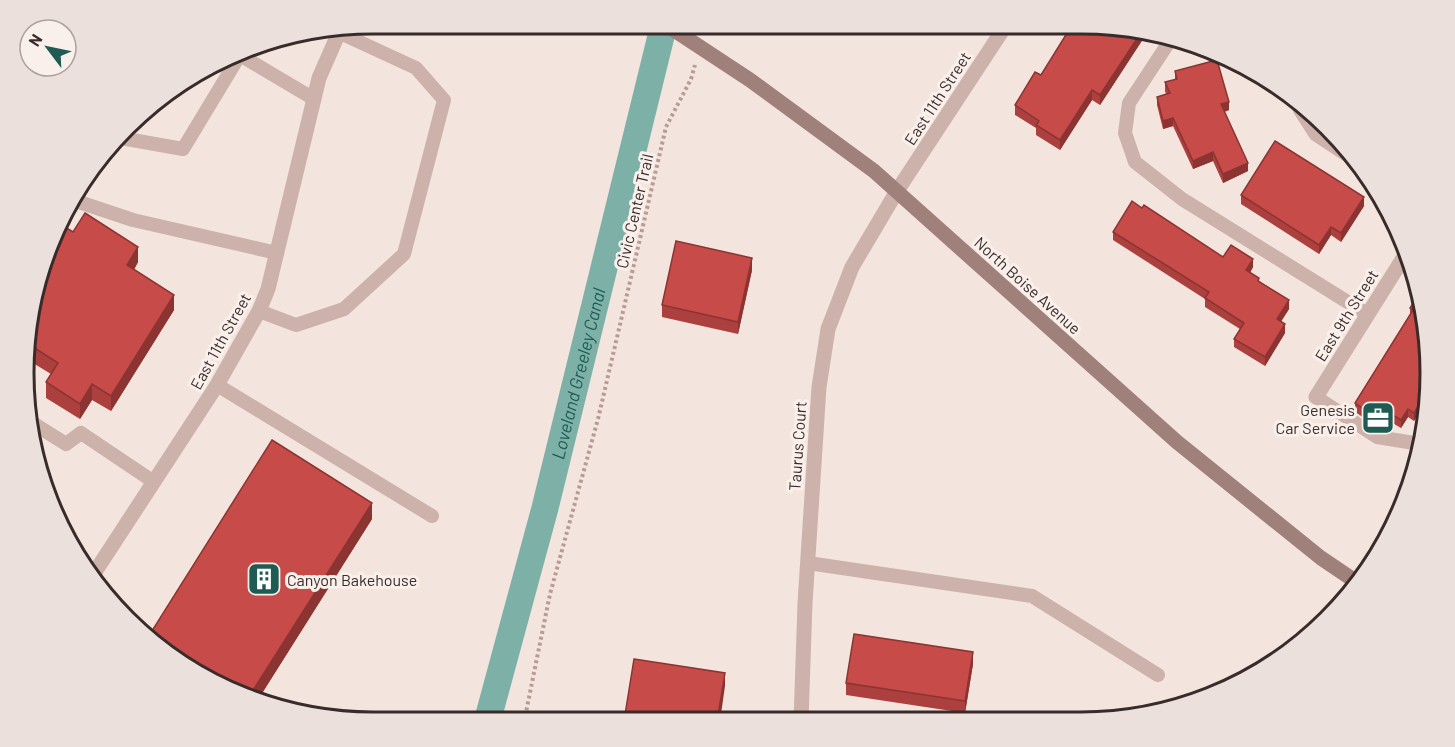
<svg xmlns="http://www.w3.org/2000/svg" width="1455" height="747" viewBox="0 0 1455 747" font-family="Barlow,sans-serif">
<rect width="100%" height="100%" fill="#f3e5de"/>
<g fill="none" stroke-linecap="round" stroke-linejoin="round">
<path stroke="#7db1a8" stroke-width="27" id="s1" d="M487,722l58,-214 119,-484"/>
<path stroke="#b89c94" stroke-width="4" stroke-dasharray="3 3" stroke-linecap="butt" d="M524,722l26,-128 48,-175 68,-292 25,-48 4,-14"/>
<g stroke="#ccb2aa" stroke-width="14">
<path d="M1169,42l-40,61 -4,30 10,29 47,37 185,115"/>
<path d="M240,55l74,44"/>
<path d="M121,138l62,11 58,-96"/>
<path d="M73,200l60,20 144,33"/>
<path d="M259,311l37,14 48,-16 60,-55 40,-154 -28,-32 -78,-36"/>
<path d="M217,385l215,131"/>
<path d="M1316,397l61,40 37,6 5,-3"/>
<path d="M31,422l35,22 15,-11 73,49"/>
<path d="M808,563l224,33 126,79"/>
</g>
<g stroke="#ccb2aa" stroke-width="15">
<path d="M1300,109l16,25 38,25"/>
<path d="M1316,397l91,-145"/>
<path d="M93,575l124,-190 42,-74 9,-22 51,-211 21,-48"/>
<path d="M801,721l4,-118 14,-216 9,-58 24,-62 45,-76 109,-166"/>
</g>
<path stroke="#a0807b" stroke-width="15" d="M665,24l85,56 124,91 303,271 144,116 37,25"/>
</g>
<g fill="#ab403e">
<path d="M1104,25l41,11 -45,69 -8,-5 -32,50 -24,-15v-7l-21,-13v-10l26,-30z"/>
<path d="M1223,57l13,3 8,6 -1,3z"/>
<path d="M1175,71l54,39 -5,2 24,59 -25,12 -10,-22 -20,8 -20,-43 -10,3 -6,-24v-8l9,-3 -1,-3v-9l10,-2z"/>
<path d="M1241,195l123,11 -23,36 -10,-7 -12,19 -78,-50z"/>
<path d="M73,232l65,30 -4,8 40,40 -63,101 -19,-11 -12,19 -34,-21v-16l5,-8 -23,-14 8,-77z"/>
<path d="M1113,232l110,25 30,10 -3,6 39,36 -8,12 4,12 -20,33 -31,-19v-8l6,-10 -35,-22v-8l-92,-59z"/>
<path d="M752,270l-14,64 -76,-17v-12z"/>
<path d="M1417,297l13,98 -16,26 -6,-4 -7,11 -17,-10 -6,9 -23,-15v-9l55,-88v-7z"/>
<path d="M372,519l-113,179 -40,-11 -69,-53z"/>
<path d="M973,664l-8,49 -119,-18v-12z"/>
</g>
<g fill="#8b3432">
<path d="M1140,34l5,2 -45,69v-10z"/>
<path d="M1092,90v10l-32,50v-10z"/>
<path d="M1229,102v8l-8,3v-9z"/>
<path d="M1173,118v8l-10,3v-8z"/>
<path d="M1213,152v9l-20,8v-8z"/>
<path d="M1248,163v8l-25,12v-9z"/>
<path d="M1364,197v9l-23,36v-9z"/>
<path d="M1331,227v8l-12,19v-9z"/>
<path d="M138,247v15l-11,19v-16z"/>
<path d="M752,258v12l-14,64v-12z"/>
<path d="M1253,259v8l-7,12v-9z"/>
<path d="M174,295v15l-63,101v-15z"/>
<path d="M1289,300v9l-12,19v-9z"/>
<path d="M1285,324v9l-20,33v-9z"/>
<path d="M92,384v16l-12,19v-15z"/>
<path d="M1429,388l1,7 -16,26v-8z"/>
<path d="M1408,409v8l-7,11v-8z"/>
<path d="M1384,410v8l-6,9v-8z"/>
<path d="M372,503v16l-113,179 -9,-3z"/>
<path d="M973,652v12l-8,49v-12z"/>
<path d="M725,673v13l-5,35h-3z"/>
</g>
<g fill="#c74b48" stroke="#8b3432" stroke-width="1.5">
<path d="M1072,25h32l36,9 -40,61 -8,-5 -32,50 -24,-15 3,-4 -24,-16 20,-33 6,3z"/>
<path d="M1217,60l12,42 -8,2 27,59 -25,11 -10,-22 -20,9 -20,-43 -10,3 -6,-24 13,-4 -5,-11 12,-3 -2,-8z"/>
<path d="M1275,141l89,56 -23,36 -10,-6 -12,18 -78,-50z"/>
<path d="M1132,201l10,7 2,-3 79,52 8,-12 22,14 -7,11 13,8 -1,3 31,19 -12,19 8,5 -20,33 -31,-18 10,-16 -39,-25 4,-6 -96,-60z"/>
<path d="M85,213l53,34 -11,18 47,30 -63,101 -19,-12 -12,20 -34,-22 12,-19 -28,-18 6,-62 26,-58 11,7z"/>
<path d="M676,241l76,17 -14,64 -76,-17z"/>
<path d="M1417,297l12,91 -15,25 -6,-4 -7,11 -17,-10 -6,9 -23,-16 58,-93 -3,-2z"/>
<path d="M272,440l100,63 -122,192 -31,-8 -5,-3 3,-4 -43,-28 -24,-18z"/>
<path d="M854,634l119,18 -8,49 -119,-18z"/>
<path d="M634,659l91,14 -8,48h-93z"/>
</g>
<defs>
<g id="office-square" transform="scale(1.725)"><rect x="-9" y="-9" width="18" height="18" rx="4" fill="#1e5b52" stroke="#faf0eb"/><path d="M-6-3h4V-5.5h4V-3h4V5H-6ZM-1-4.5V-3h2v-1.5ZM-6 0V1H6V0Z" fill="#fff"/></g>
<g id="building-square" transform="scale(1.725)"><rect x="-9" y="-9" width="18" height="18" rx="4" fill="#1e5b52" stroke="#faf0eb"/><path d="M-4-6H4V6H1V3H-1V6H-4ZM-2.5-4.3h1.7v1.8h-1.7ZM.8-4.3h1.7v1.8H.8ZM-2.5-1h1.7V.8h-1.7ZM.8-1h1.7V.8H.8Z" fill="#fff"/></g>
</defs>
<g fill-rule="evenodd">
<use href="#office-square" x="1378" y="418"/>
<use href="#building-square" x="264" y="579"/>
</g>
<g text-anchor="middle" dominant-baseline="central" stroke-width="6" stroke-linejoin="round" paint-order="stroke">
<g font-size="16" fill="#392b2a" stroke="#faf0eb">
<text transform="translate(937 98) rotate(-57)">East 11th Street</text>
<text transform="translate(634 211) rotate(-77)">Civic Center Trail</text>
<text transform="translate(1028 285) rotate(42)">North Boise Avenue</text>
<text transform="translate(1346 315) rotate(-58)">East 9th Street</text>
<text transform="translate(220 341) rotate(-61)">East 11th Street</text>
<text transform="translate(797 446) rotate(-86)">Taurus Court</text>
</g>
<g font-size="16" fill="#392b2a" stroke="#faf0eb" text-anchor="end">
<text x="1355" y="409">Genesis<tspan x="1355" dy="18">Car Service</tspan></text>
<text x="287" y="579" text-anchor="start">Canyon Bakehouse</text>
</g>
<g font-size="18" font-style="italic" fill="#1e5b52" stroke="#faf0eb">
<text stroke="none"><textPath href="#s1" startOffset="360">Loveland Greeley Canal</textPath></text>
</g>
</g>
<path d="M0 0H1455V747H0ZM373 34H1081A339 339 0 0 1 1420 373V373A339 339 0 0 1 1081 712H373A339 339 0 0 1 34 373V373A339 339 0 0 1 373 34Z" fill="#ebe0dc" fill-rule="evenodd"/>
<path fill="none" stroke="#392b2a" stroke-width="3" d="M373 34H1081A339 339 0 0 1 1420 373V373A339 339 0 0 1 1081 712H373A339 339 0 0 1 34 373V373A339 339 0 0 1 373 34Z"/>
<g transform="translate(48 48) rotate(302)"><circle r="28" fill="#faf0eb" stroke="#ada19e" stroke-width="1.5"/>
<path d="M0-4.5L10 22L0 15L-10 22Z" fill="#1e5b52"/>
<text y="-9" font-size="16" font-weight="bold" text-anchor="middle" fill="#392b2a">N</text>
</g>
</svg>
